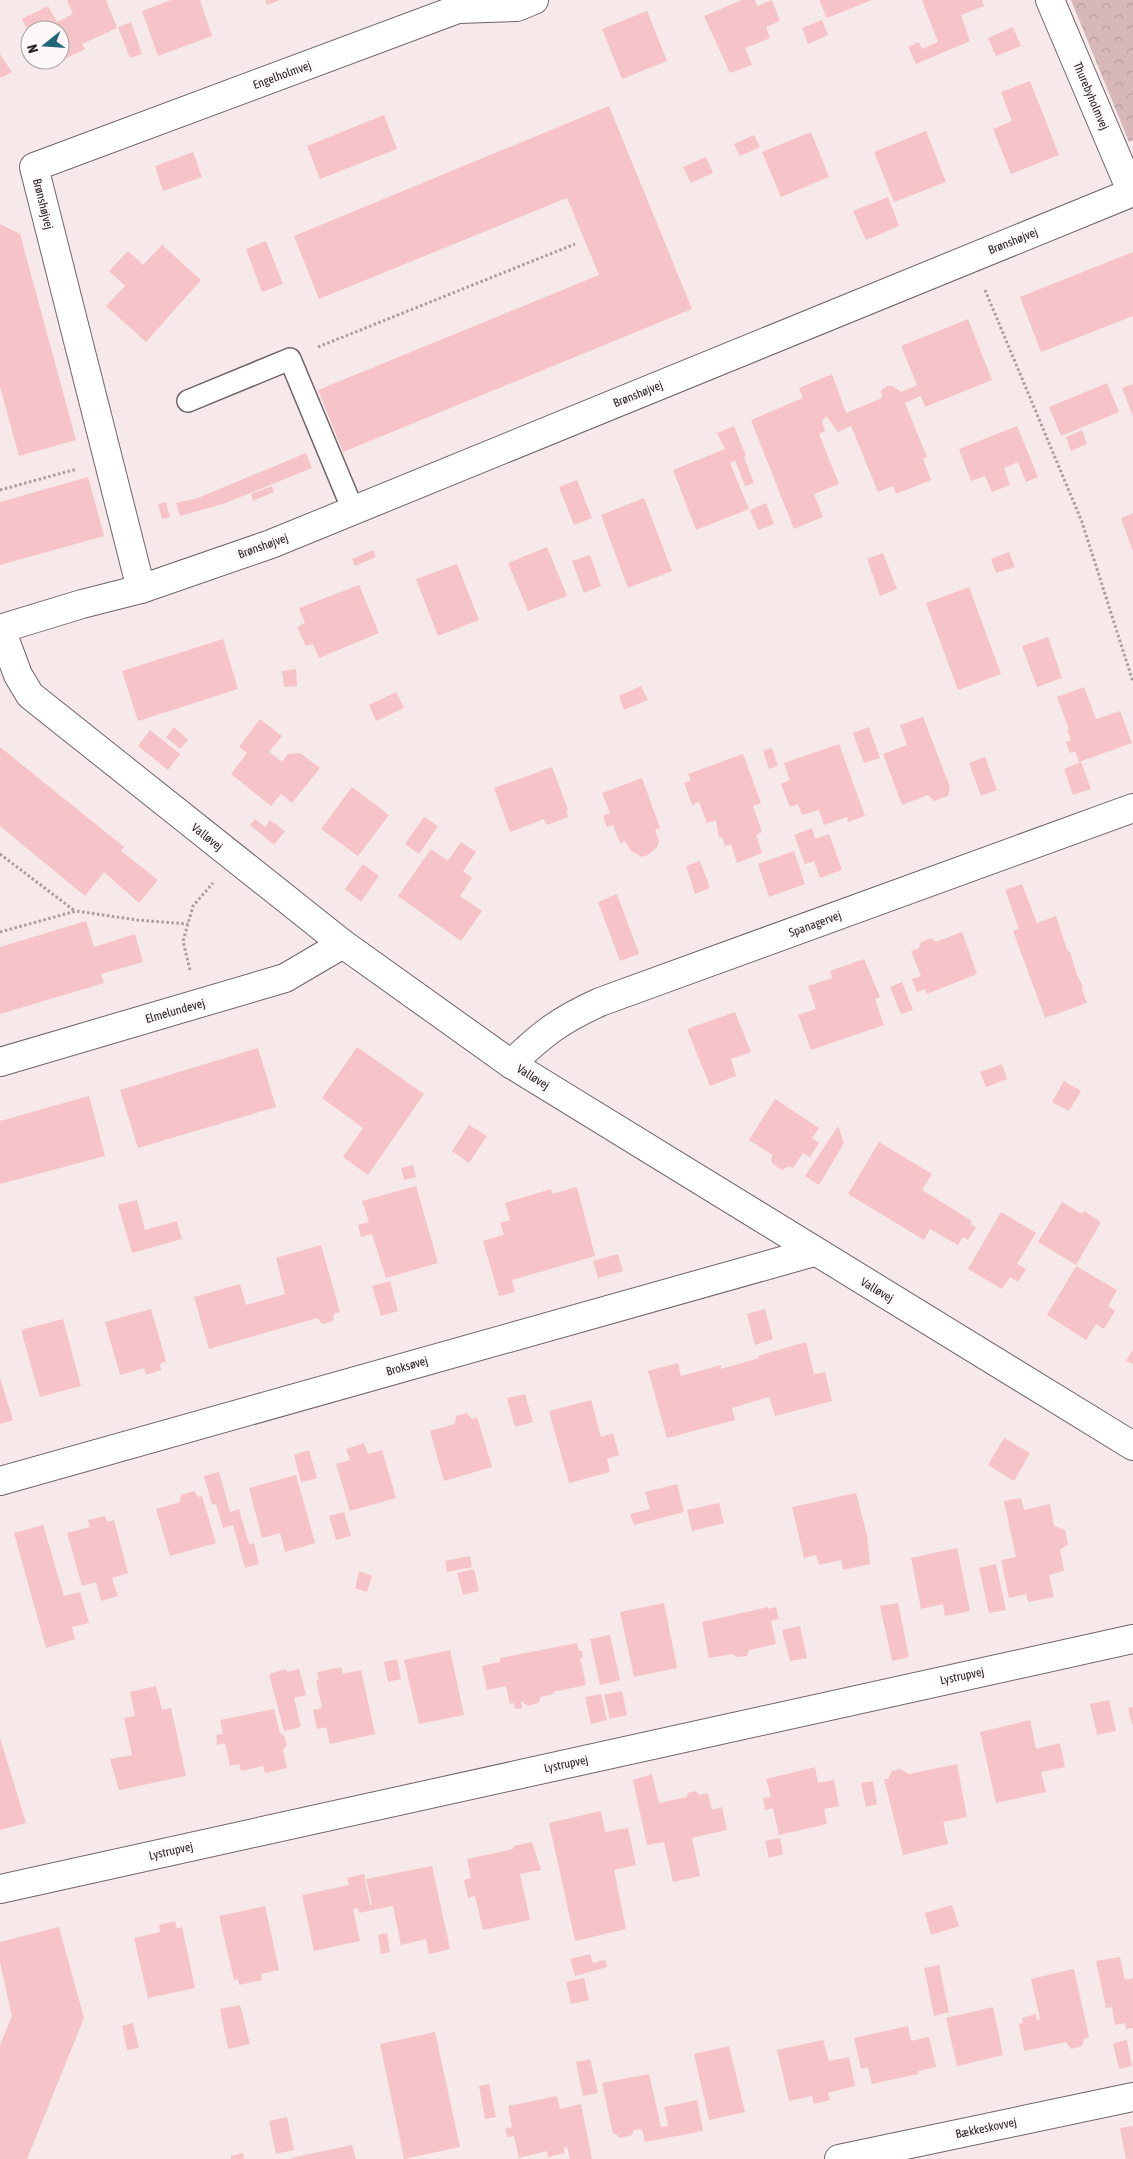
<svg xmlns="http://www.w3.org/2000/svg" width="1133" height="2159" viewBox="0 0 1133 2159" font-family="'Asap Condensed',sans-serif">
<defs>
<pattern id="park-crowns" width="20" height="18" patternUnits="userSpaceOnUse" patternTransform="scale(1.25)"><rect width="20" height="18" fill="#d7b7ba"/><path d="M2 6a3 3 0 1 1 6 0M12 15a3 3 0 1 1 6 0" fill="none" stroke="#b99da0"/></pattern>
</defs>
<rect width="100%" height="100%" fill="#f7e9ea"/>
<path fill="url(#park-crowns)" d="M1071,0h62v140l-4,2z"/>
<g fill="#f5c3c8">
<path d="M67,0h39l11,28 -35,16 3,5 -22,11 -3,-6v-24h-30v6l-8,-17 26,-13 9,16 16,-8z"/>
<path d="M171,0h29l12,36 -54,20 -16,-45z"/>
<path d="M265,0h15l-13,5z"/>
<path d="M742,0h13l2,6 15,-6 8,21 -14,6 4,11 -25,10 7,17 -22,8 -26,-57z"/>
<path d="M819,0h53l-45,18z"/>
<path d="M922,0h60l2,6 -23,9 9,26 -54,23 -8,-17 11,-5 3,7 16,-7z"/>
<path d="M647,11l20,50 -45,18 -20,-50z"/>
<path d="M822,20l6,15 -20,9 -6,-16z"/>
<path d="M131,22l11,32 -12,4 -12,-31z"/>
<path d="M1013,27l8,19 -25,10 -8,-18z"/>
<path d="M0,54l12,18 -11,6 -1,-2z"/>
<path d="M1030,81l29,74 -48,19 -18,-45 19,-8 -11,-29z"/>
<path d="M609,106l83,203 -349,143 -25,-62 281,-115 -32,-77 -248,101 -25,-63z"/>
<path d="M384,115l13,34 -77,30 -13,-33z"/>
<path d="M926,131l20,51 -52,20 -20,-50z"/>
<path d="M811,132l18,45 -48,20 -19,-45z"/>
<path d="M754,135l6,12 -20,9 -6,-12z"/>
<path d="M193,152l9,25 -39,14 -8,-25z"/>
<path d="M706,157l7,16 -22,10 -8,-16z"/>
<path d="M888,197l11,29 -33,14 -13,-29z"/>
<path d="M0,224l20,10 56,206 -57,16 -19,-69z"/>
<path d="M266,241l17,43 -21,8 -16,-43z"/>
<path d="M162,245l39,35 -55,62 -40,-36 19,-20 -16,-15 19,-20 15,14z"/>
<path d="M1133,252v64l-92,36 -21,-55z"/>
<path d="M968,319l24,61 -67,27 -4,-11 -16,7 22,54 -4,2 8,21 -35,14 -3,-8 -15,6 -27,-66 -13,6 -12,-16 -4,5 3,10 -6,3 20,50 -25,10 9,23 -29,12 -43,-109 52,-22 -4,-10 33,-14 14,39 36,-15 -1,-8 6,-4h6l8,6 16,-7 -16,-39z"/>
<path d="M1107,383l12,29 -58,24 -12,-29z"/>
<path d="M1133,384v32l-11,-28z"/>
<path d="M734,426l12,30 -2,1 10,26 -9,3 -10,-26 -5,3 19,46 -53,21 -23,-60 52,-21 -8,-16z"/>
<path d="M1017,426l21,51 -12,5 -8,-20 -14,6 6,17 -18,7 -7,-16 -14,5 -12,-32z"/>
<path d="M1082,430l5,14 -16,7 -5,-14z"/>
<path d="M306,453l6,15 -89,36 -43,12 -4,-13 22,-5z"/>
<path d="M88,477l16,59 -104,29v-63z"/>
<path d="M577,480l15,38 -18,7 -15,-38z"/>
<path d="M272,486l2,6 -21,9 -2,-7z"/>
<path d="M644,498l28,73 -44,17 -27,-73z"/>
<path d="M166,502l4,15 -8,2 -4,-15z"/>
<path d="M766,503l8,21 -16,6 -8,-20z"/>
<path d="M1133,513v39l-12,-34z"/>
<path d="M547,547l20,49 -39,15 -20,-48z"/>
<path d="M373,550l3,7 -21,9 -3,-7z"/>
<path d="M1009,552l6,15 -19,6 -5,-14z"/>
<path d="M883,553l14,36 -17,7 -13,-37z"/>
<path d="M590,555l11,31 -17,7 -12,-32z"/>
<path d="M457,564l22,56 -41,16 -22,-57z"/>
<path d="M359,585l20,48 -60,25 -6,-14 -7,2 -9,-19 8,-4 -6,-15z"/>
<path d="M969,587l32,87 -43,16 -32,-87z"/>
<path d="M1048,637l14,41 -25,9 -15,-41z"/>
<path d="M223,639l15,50 -100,32 -16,-50z"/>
<path d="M296,669l1,17 -13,1 -2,-16z"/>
<path d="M641,686l7,14 -24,10 -5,-14z"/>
<path d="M1084,687l12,32 24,-8 12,32 -53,19 -4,-11 -5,2 -4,-11 5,-2 -4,-10 2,-1 -12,-32z"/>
<path d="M396,692l8,16 -28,13 -7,-16z"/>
<path d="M923,717l27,70 -2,9 -14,5 -6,-6 -26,10 -19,-51 24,-9 -7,-20z"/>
<path d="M260,719l22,17 -13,16 13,10 6,-8 12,-1 20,15 -28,35 -11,-9 -10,12 -40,-32 16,-21 -8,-6z"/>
<path d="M174,727l14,13 -8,9 -14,-12z"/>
<path d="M869,727l11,31 -16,5 -11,-30z"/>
<path d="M150,730l30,24 -12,16 -30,-24z"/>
<path d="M839,744l26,72 -17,6 -1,-5 -23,8 -5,-15 -17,5 -4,-11 -8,3 -9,-23 9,-4 -6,-17z"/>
<path d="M0,747l124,100 -3,4 37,29 -19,23 -35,-31 -19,24 -85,-70z"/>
<path d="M772,748l6,18 -9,3 -6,-18z"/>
<path d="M743,754l18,49 -8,3 9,26 -6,3 6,18 -25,10 -6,-19 -6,2 -3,-9 -3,1 -3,-18 -9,3 -8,-21 -7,3 -8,-22 7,-3 -3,-6z"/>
<path d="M985,757l12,33 -16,6 -12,-33z"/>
<path d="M1081,762l10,27 -18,6 -9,-26z"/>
<path d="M552,767l16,43 -2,1 2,6 -21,8 -3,-6 -34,13 -16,-44z"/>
<path d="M642,778l18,50 -5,2 4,11 -2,6 -9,8 -6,2 -11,-6 -6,-10 -5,2 -7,-18 -6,2 -4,-11 7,-3 -8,-20z"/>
<path d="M352,787l37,28 -31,41 -37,-27z"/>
<path d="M424,817l14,9 -19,28 -14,-10z"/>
<path d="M255,819l10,8 5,-7 15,11 -11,14 -24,-20z"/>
<path d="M812,828l3,11 14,-5 13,36 -22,8 -6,-17 -9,3 -11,-29z"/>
<path d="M461,842l15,10 -13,19 9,7 -12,18 22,15 -21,30 -63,-45 33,-47 17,12z"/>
<path d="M794,851l11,33 -36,13 -11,-33z"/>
<path d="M700,861l10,27 -15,6 -9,-28z"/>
<path d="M363,864l16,12 -18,26 -16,-13z"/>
<path d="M1022,884l15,39 19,-7 11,34 3,2 7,23 6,12 -1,3 5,13 -42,15 -32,-87 6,-2 -14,-39z"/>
<path d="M617,894l22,60 -19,7 -22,-59z"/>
<path d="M86,921l8,26 41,-13 8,28 -42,12 3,9 -104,31v-67z"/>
<path d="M962,932l15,42 -50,20 -2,-5 -8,3 -5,-13 9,-3 -10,-25 8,-3 2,-6 11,-4 4,4z"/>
<path d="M864,959l16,38 -5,2 9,26 -73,25 -13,-35 18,-6 -8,-23 24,-8 -2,-7z"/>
<path d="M902,982l11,28 -12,4 -11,-27z"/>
<path d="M735,1012l16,40 -20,7 5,17 -26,10 -23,-57z"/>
<path d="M357,1047l67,47 -56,81 -25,-18 20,-29 -41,-30z"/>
<path d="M258,1048l18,59 -138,41 -18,-58z"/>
<path d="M1002,1064l5,15 -21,8 -6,-15z"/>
<path d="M1064,1081l17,10 -12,20 -17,-9z"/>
<path d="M89,1096l16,60 -105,28v-63z"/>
<path d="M775,1099l44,29 -7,10 7,5 -9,14 -7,-4 -10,15 -4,-2 -7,4 -10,-7 -1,-5 2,-3 -24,-15z"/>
<path d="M469,1125l18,11 -18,27 -17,-12z"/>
<path d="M838,1126l6,17 -25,42 -14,-9z"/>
<path d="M879,1142l53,32 -10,16 50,31 -2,3 6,3 -8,13 -5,-3 -5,8 -28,-16 -6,11 -76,-46z"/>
<path d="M413,1165l3,12 -12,3 -3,-12z"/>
<path d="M416,1186l22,77 -52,15 -14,-44 -11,3 -3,-12 11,-3 -7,-21z"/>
<path d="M577,1187l18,69 -83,24 3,12 -16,4 -16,-55 21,-6 -4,-12 10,-3 -5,-17 46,-14 1,5z"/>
<path d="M137,1200l8,30 32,-9 5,18 -50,14 -14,-48z"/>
<path d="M1062,1202l20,12 2,-3 17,11 -25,43 -38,-23z"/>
<path d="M1001,1212l35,21 -19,31 9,5 -8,13 -8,-5 -8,12 -34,-20z"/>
<path d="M321,1245l19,67 -6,2 -1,7 -10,3 -6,-6 -108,31 -15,-52 46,-13 6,21 39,-11 -9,-36z"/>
<path d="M618,1254l5,17 -25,7 -5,-17z"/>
<path d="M1076,1266l41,24 -9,16 7,5 -11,18 -8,-5 -10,16 -39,-25z"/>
<path d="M390,1281l8,30 -17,5 -9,-30z"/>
<path d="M151,1309l15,52 -6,3 1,6 -15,5 -2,-7 -24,7 -15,-53z"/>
<path d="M765,1309l8,30 -18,6 -8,-31z"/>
<path d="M63,1319l18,67 -41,11 -19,-67z"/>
<path d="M806,1342l8,32 11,-2 7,29 -57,15 -6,-19 -37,11 3,12 -68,18 -19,-67 30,-8 3,13 40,-11v4l38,-11 -1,-2z"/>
<path d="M1133,1349v15l-7,-3z"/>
<path d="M0,1378l13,42 -13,4z"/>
<path d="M525,1394l8,28 -18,5 -8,-29z"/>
<path d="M591,1400l10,37 12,-4 6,22 -12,4 3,13 -41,11 -20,-72z"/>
<path d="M467,1413l5,6 5,-2 15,50 -48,14 -14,-50 25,-7 1,-8z"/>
<path d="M1004,1438l26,15 -16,28 -26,-16z"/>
<path d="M364,1443l4,11 14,-4 14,48 -46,13 -14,-47 14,-4 -4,-11z"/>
<path d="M309,1450l8,28 -16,4 -7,-27z"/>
<path d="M219,1472l11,40 9,-3 10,35 5,-1 5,21 -14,4 -12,-43 -10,3 -7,-24 -4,1 -8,-29z"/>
<path d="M296,1475l19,68 -30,9 -5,-19 -18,5 -13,-50z"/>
<path d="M677,1484l7,28 -50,13 -4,-11 20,-5 -5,-17z"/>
<path d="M194,1491l4,6 4,-1 14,47 -46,13 -14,-47 24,-7 1,-7z"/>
<path d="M856,1493l11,42 3,29 -27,6 -2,-10 -22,5 -3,-10 -12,3 -12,-51z"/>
<path d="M1021,1498l3,12 26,-6 4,22 11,4 3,14 -8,6 4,21 -15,4 5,22 -26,5 -2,-8 -17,4 -8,-38 15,-3 -12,-56z"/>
<path d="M719,1503l5,20 -32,8 -5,-21z"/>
<path d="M344,1512l7,24 -15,4 -7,-24z"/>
<path d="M105,1516l2,6 7,-2 14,53 -16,5 6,18 -17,5 -5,-19 -14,4 -15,-53 23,-6 -2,-7z"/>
<path d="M43,1525l21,71 16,-4 9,31 -17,4 3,12 -29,9 -32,-115z"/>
<path d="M957,1548l13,63 -25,5 -2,-12 -22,5 -10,-51z"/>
<path d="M470,1556l2,11 -25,5 -2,-11z"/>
<path d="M996,1564l10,46 -17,3 -10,-45z"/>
<path d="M474,1569l5,22 -16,4 -6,-22z"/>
<path d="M359,1571l13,5 -5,16 -12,-4z"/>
<path d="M664,1603l13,65 -43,9 -14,-65z"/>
<path d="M898,1603l11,54 -17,4 -12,-55z"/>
<path d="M768,1607v2l8,-2 3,12 -8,2 5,23 -27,6 -2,6 -10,1 -4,-3 -24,4 -7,-36z"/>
<path d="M800,1626l7,32 -17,3 -8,-31z"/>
<path d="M610,1635l10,45 -20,5 -10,-46z"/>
<path d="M577,1643l2,8h3l1,6 -3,1 6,27 -33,7v2l-12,3 -3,6 -10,3 -7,-5 1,7 -7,1 -1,-6 -4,1 -4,-18 -19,4 -5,-24 18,-4v-4z"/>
<path d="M450,1650l14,65 -45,9 -15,-64z"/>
<path d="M397,1659l4,20 -13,3 -4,-20z"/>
<path d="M341,1667l2,7 18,-4 14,64 -45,10 -4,-17 -9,2 -4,-19 9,-2 -6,-28 3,-1 -2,-7z"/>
<path d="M286,1669l1,3 12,-3 7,26 -12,3 7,29 -17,4 -15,-57z"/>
<path d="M156,1686l6,24 9,-2 15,68 -67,14 -9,-31 22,-4 -8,-37 11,-2 -5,-24z"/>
<path d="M622,1691l5,24 -17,4 -6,-24z"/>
<path d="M601,1694l6,26 -16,4 -6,-27z"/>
<path d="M1109,1700l7,31 -19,4 -7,-31z"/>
<path d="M1133,1707v17h-1l-4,-16z"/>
<path d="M274,1709l6,24 4,3 3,9 -4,5 4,18 -22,5 -2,-7 -22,5 -2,-7 -9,2 -5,-23 -8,2 -1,-10 7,-1 -3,-14z"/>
<path d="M1030,1720l6,29 24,-6 5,24 -24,5 5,20 -50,11 -16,-71z"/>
<path d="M0,1738l26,85 -26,7z"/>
<path d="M957,1764l10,53 -24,5 5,22 -45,11 -19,-76h4l4,-8 8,-2 9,5z"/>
<path d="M815,1767l3,16 16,-3 5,26 -15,3 3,15 -48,11 -6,-27 -8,2 -2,-12 8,-1 -5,-18z"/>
<path d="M652,1774l7,29 28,-6 1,-4 8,-2 3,4 9,-2 4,17 10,-3 5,23 -35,8 8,38 -27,6 -9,-40 -17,3 -14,-65z"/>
<path d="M873,1781l4,23 -11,3 -5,-24z"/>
<path d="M601,1811l4,21 23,-4 8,37 -22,5 12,59 -51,12 -26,-118z"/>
<path d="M780,1838l3,16 -14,4 -4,-17z"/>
<path d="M532,1842l9,28 -21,4 10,46 -47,10 -8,-34 -7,2 -4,-18 7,-2 -4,-19 46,-10 1,-3z"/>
<path d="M432,1866l18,83 -21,5 -3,-15 -25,6 -8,-39 -34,7 -1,-5 -5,1 7,32 -46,10 -12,-56 47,-10 -2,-7 17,-4 6,31h2l-6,-26z"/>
<path d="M952,1905l7,21 -28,9 -6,-22z"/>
<path d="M265,1906l14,64 -18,4 1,6 -23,5 -1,-6 -4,1 -15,-64z"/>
<path d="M175,1921l2,8 5,-2 13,61 -47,10 -14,-60 26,-6 -1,-7z"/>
<path d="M59,1927l25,91 -57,141h-27v-114l12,-29 -12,-54v-20z"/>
<path d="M387,1933l3,19 -9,2 -3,-19z"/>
<path d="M590,1954l3,9 12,-3 2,7 -32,9 -5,-17z"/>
<path d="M1120,1957l5,23 8,-2v50l-7,1 -1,-6 -10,2 -3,-18 -6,1 -10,-47z"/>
<path d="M939,1965l10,47 -15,4 -10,-48z"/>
<path d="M1074,1969l15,68 -5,2 -2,7 -11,3 -5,-7 -42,9 -5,-27 4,-1 -1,-5 14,-4 1,6 3,-1 -9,-40z"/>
<path d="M584,1978l5,22 -18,4 -5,-22z"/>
<path d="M240,2005l10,39 -22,5 -8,-40z"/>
<path d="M993,2007l10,48 -46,11 -11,-48z"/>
<path d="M133,2023l6,25 -12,2 -5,-24z"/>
<path d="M908,2026l3,15 18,-4 7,30 -18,4v3l-46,10 -4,-17 -7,2 -7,-31z"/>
<path d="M435,2032l25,115 -56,12 -24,-115z"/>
<path d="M823,2040l6,21 20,-4 6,29 -27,7 2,7 -16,4 -2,-8 -23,5 -12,-51z"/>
<path d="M1127,2040l5,26 -13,3 -6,-26z"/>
<path d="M729,2046l16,66 -36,8 -15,-66z"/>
<path d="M590,2059l8,34 -15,3 -7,-34z"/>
<path d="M649,2074l12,53 7,-1 -4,-19 33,-7 6,31 -58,11 -3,-13 -8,1 -2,5 -12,3 -4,-4h-3l-11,-51z"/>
<path d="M489,2084l7,33 -11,2 -6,-33z"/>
<path d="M557,2096l3,13 21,-5 11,55h-22l-3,-12 -3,1 1,5 -17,4 -1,-6 -28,7 -5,-22 -7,1 -2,-8 7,-2 -4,-21z"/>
<path d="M287,2117l7,33 -18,4 -7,-33z"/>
<path d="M1133,2126v33h-7l-6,-31z"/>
<path d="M352,2145l4,14h-65v-1z"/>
<path d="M243,2153l1,6h-13v-3z"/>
</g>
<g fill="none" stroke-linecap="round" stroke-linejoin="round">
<g stroke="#716465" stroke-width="24">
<path id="service" d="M188,401l102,-42 63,151"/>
</g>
<g stroke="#716465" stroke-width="30">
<g id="minor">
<path d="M1050,0l82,193"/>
<path d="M141,589l-107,-422 424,-158 59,-2 17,-7"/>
<path d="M1,629l17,46 12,20 313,249 168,120 622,382"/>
<path d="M0,1062l285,-84 58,-34"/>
<path d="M511,1064c31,-30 49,-44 89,-62l533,-194"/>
<path d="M0,1481l814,-229"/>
<path d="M0,1889l1133,-250"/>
<path d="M839,2159l294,-62"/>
</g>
</g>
<g stroke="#716465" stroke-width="30">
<path id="tertiary" d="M0,629l82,-25 59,-15 130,-45 862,-352"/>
</g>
<g stroke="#a89e9e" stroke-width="3" stroke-dasharray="2.5 2.5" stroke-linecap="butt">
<path d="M985,290l97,232 51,160"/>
<path d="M318,347l257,-103"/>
<path d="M0,490l77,-21"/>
<path d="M0,854l75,57"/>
<path d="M0,932l76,-21 61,9 51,4"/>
<path d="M190,970l-7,-29 10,-35 20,-23"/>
</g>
<use href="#service" stroke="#fff" stroke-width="21"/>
<use href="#minor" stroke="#fff" stroke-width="28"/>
<use href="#tertiary" stroke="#fff" stroke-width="28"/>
</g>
<g text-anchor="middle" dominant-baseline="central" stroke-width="5" stroke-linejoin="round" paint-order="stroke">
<g font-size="12" fill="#2a2525" stroke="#fef8f9">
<text transform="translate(282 75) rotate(-20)">Engelholmvej</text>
<text transform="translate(1091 96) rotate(67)">Thurebyholmvej</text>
<text transform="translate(43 204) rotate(76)">Brønshøjvej</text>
<text transform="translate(1013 241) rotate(-22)">Brønshøjvej</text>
<text transform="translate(638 394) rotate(-22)">Brønshøjvej</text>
<text transform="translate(263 546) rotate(-20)">Brønshøjvej</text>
<text transform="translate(207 837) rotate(38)">Valløvej</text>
<text transform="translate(815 924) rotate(-20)">Spanagervej</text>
<text transform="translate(175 1011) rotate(-16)">Elmelundevej</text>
<text transform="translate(533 1077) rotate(32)">Valløvej</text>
<text transform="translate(877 1290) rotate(31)">Valløvej</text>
<text transform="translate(407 1366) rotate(-16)">Broksøvej</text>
<text transform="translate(962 1676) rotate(-12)">Lystrupvej</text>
<text transform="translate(566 1764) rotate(-12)">Lystrupvej</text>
<text transform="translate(171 1851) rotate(-13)">Lystrupvej</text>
<text transform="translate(986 2128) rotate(-12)">Bækkeskovvej</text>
</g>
</g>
<g transform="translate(45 45) rotate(253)"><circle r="24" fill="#fef8f9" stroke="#a9a4a4"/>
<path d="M0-4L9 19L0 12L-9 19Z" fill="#236479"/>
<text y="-8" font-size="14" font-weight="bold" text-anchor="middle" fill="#2a2525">N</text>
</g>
</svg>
